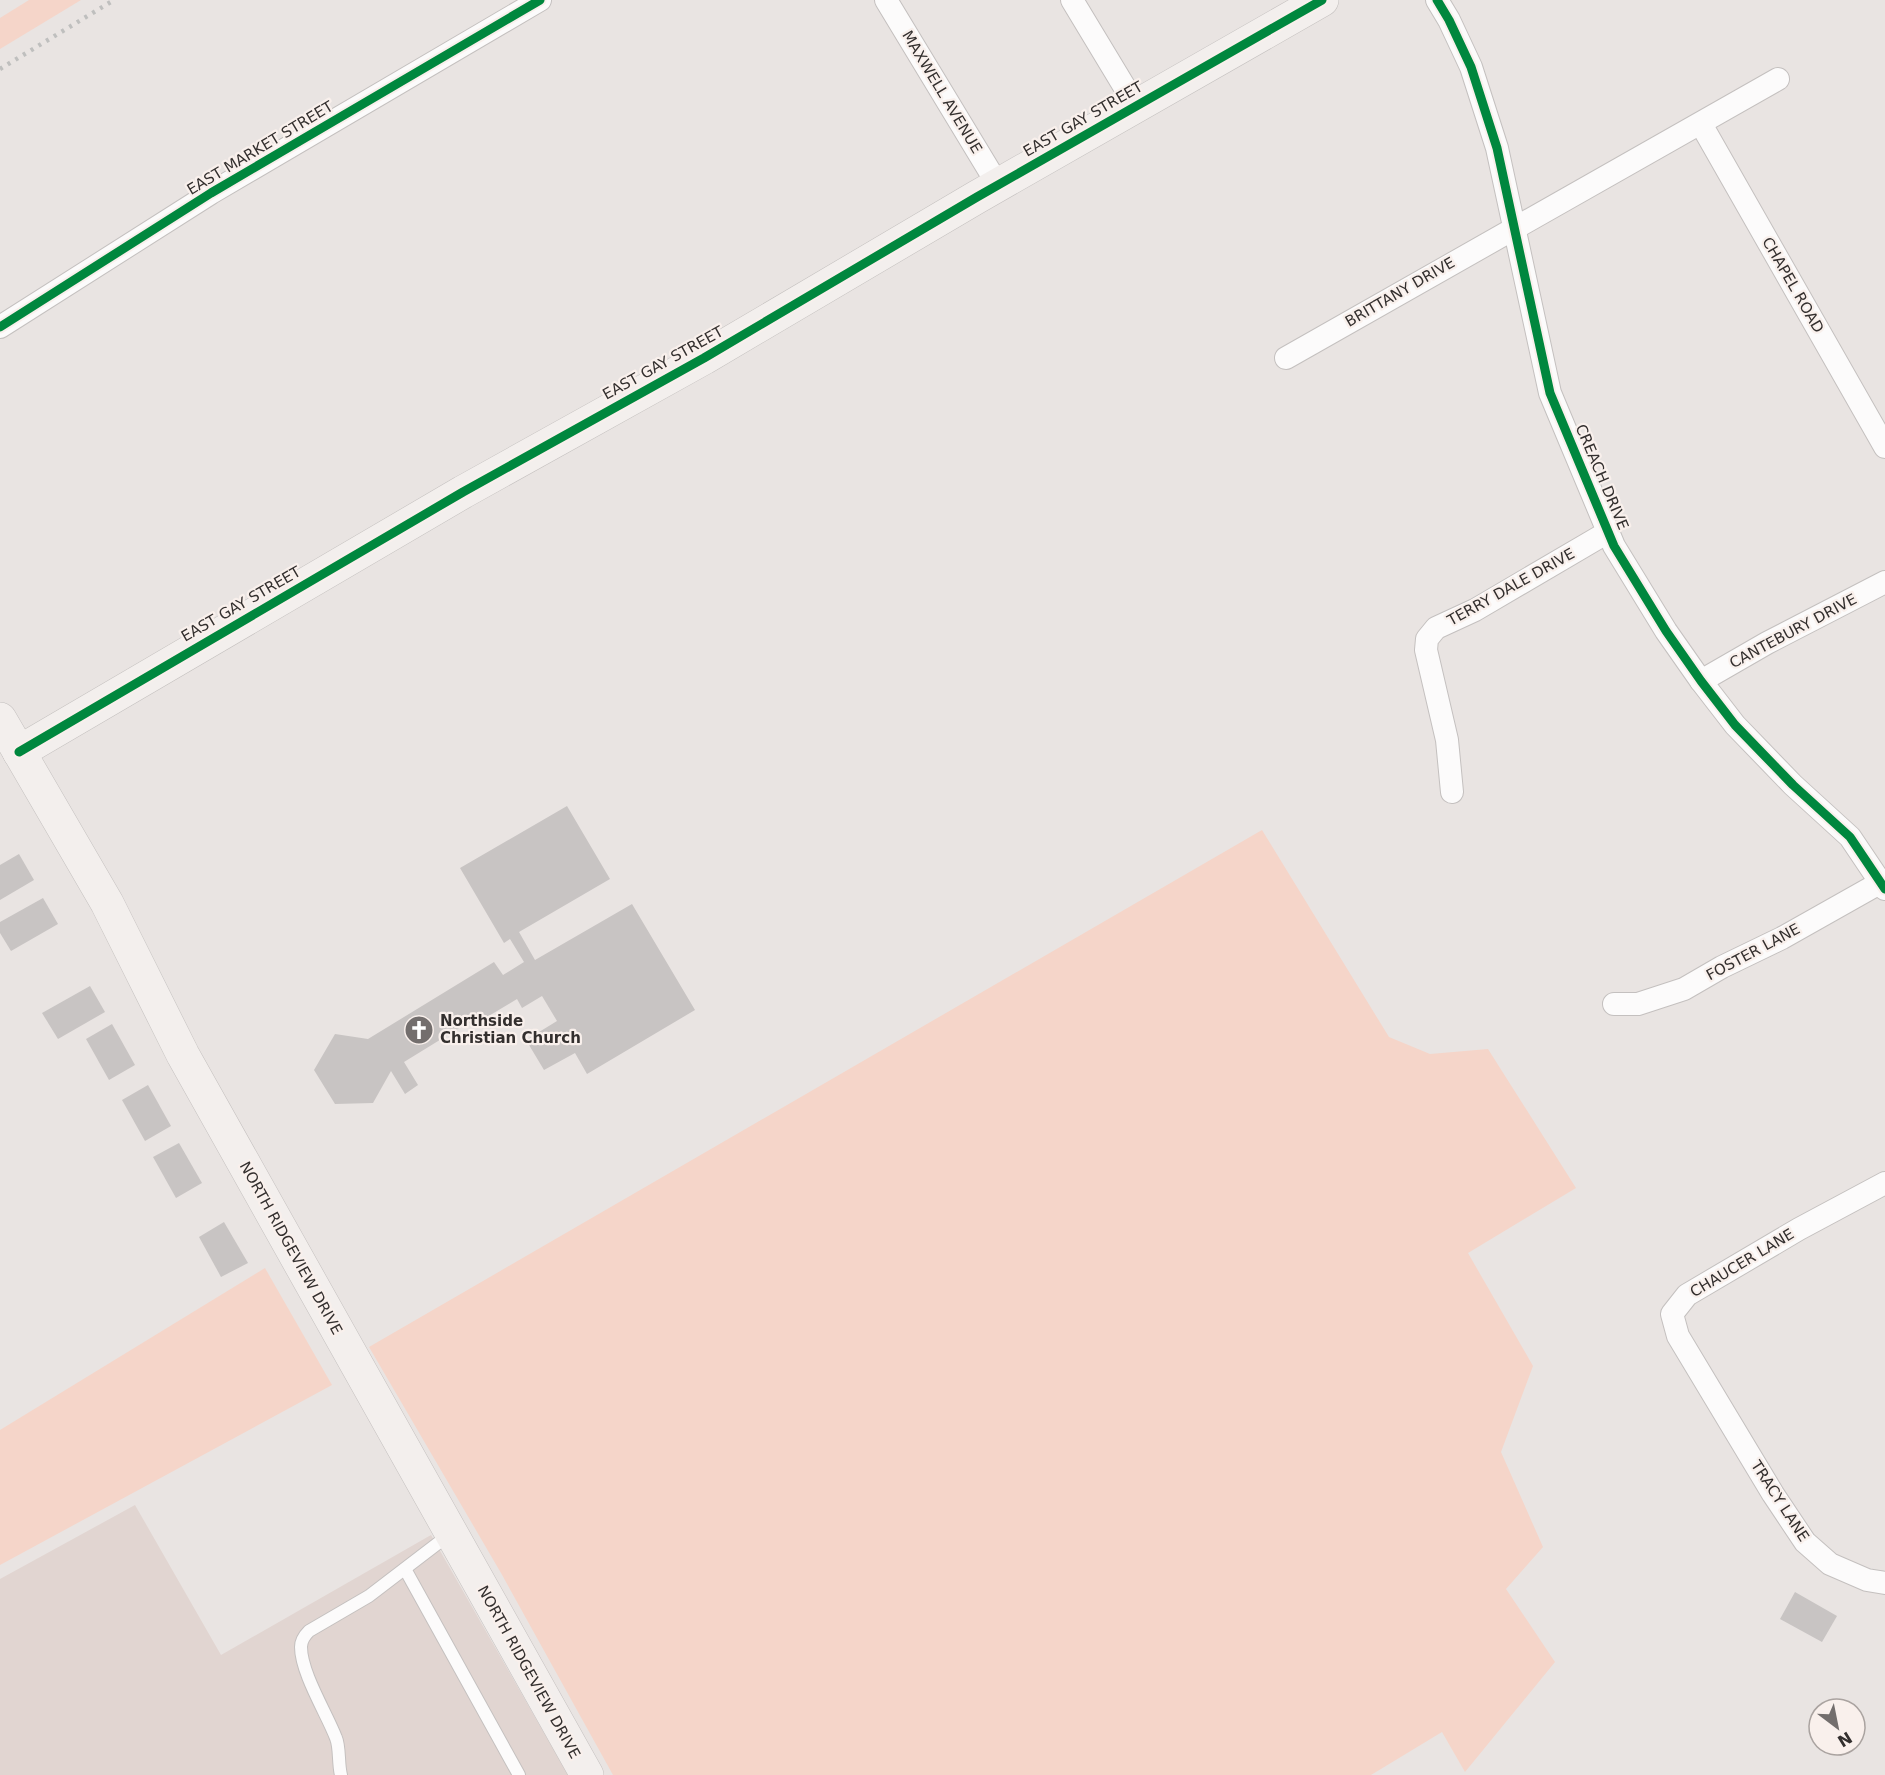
<svg xmlns="http://www.w3.org/2000/svg" width="1885" height="1775" viewBox="0 0 1885 1775" font-family="'DejaVu Sans',sans-serif">
<rect width="100%" height="100%" fill="#e9e4e2"/>
<path fill="#e1d5d1" d="M135,1505l86,150 210,-120 137,240h-568v-196z"/>
<g fill="#f5d5c9">
<path d="M29,0h52l-81,49v-31z"/>
<path d="M1262,830l127,207 41,17 58,-5 88,139 -108,65 65,113 -32,86 42,95 -37,42 49,73 -90,110 -23,-40 -71,43h-758l-112,-202 -132,-226z"/>
<path d="M265,1268l67,117 -332,180v-135z"/>
</g>
<g fill="#c8c4c3">
<path d="M567,806l43,73 -91,53 16,28 97,-56 63,106 -108,64 -12,-21 -31,17 -18,-30 31,-19 -15,-25 -20,12 -5,-9 -45,27 -3,-4 -65,40 14,23 -13,9 -14,-23 -18,32 -38,1 -21,-34 21,-36 33,5 126,-77 9,13 21,-13 -14,-23 -6,4 -44,-75z"/>
<path d="M19,854l15,26 -34,20v-35z"/>
<path d="M43,898l15,26 -47,27 -11,-18v-11z"/>
<path d="M90,986l15,26 -47,27 -16,-26z"/>
<path d="M112,1024l23,41 -26,15 -23,-41z"/>
<path d="M148,1085l23,41 -26,15 -23,-41z"/>
<path d="M179,1143l23,40 -26,15 -23,-41z"/>
<path d="M224,1222l24,41 -27,14 -22,-40z"/>
<path d="M1795,1592l42,24 -15,26 -42,-23z"/>
</g>
<g fill="none" stroke-linecap="round" stroke-linejoin="round">
<g stroke="#c4c0bf" stroke-width="14">
<g id="service">
<path d="M405,1569l114,206"/>
<path d="M341,1775c-3,-11 -1,-28 -5,-37 -9,-24 -35,-65 -35,-91 0,-6 3,-11 8,-16l60,-35 81,-62"/>
</g>
</g>
<g stroke="#c4c0bf" stroke-width="24">
<g id="minor">
<path d="M886,0l112,185"/>
<path d="M1072,0l64,106"/>
<path d="M1437,0l12,20 22,47 26,81 53,245 64,153 52,85 35,50 34,44 58,60 57,52 35,52"/>
<path d="M1701,124l184,323"/>
<path d="M0,327l211,-134 329,-193"/>
<path d="M1286,358l492,-279"/>
<path d="M1701,681l66,-38 118,-61"/>
<path d="M1452,792l-5,-52 -21,-90 1,-11 9,-11 39,-18 133,-78"/>
<path d="M1614,1004h24l46,-15 38,-22 60,-29 103,-58"/>
<path d="M1885,1183l-86,46 -112,66 -15,19 6,22 95,158 32,48 25,22 37,16 18,3"/>
</g>
</g>
<g stroke="#c4c0bf" stroke-width="34">
<g id="secondary">
<path d="M0,719l107,184 76,152 404,720"/>
<path d="M19,752l444,-260 241,-134 273,-161 345,-197"/>
</g>
</g>
<use href="#service" stroke="#fcfbfb" stroke-width="12"/>
<use href="#minor" stroke="#fcfbfb" stroke-width="22"/>
<use href="#secondary" stroke="#f3efed" stroke-width="33"/>
<path stroke="#bfbfbe" stroke-width="4.5" stroke-dasharray="3 6" stroke-linecap="butt" d="M0,69l114,-69"/>
<g stroke="#f9f0ec" stroke-width="13">
<g id="cycleway">
<path d="M1437,0l12,20 22,47 26,81 53,245 64,153 52,85 35,50 34,44 58,60 57,52 35,52"/>
<path d="M0,327l211,-134 329,-193"/>
<path d="M19,752l444,-260 241,-134 273,-161 345,-197"/>
</g>
</g>
<use href="#cycleway" stroke="#00873e" stroke-width="9"/>
</g>
<defs>
<g id="church-disc" transform="scale(1.5)"><circle r="9.5" fill="#736e6d" stroke="#f9f0ec"/><path d="M-1.2-6h2.4v3.5h3.3v2.4h-3.3V6h-2.4V-.1h-3.3v-2.4h3.3Z" fill="#fff"/></g>
</defs>
<g fill-rule="evenodd">
<use href="#church-disc" x="419" y="1030"/>
</g>
<g text-anchor="middle" dominant-baseline="central" stroke-width="4.5" stroke-linejoin="round" paint-order="stroke">
<g font-size="15" fill="#332f2e" stroke="#f9f0ec">
<text transform="translate(942 92) rotate(59)">MAXWELL AVENUE</text>
<text transform="translate(1083 119) rotate(-30)">EAST GAY STREET</text>
<text transform="translate(260 148) rotate(-31)">EAST MARKET STREET</text>
<text transform="translate(1793 285) rotate(60)">CHAPEL ROAD</text>
<text transform="translate(1400 292) rotate(-30)">BRITTANY DRIVE</text>
<text transform="translate(663 363) rotate(-29)">EAST GAY STREET</text>
<text transform="translate(1602 477) rotate(67)">CREACH DRIVE</text>
<text transform="translate(1511 587) rotate(-29)">TERRY DALE DRIVE</text>
<text transform="translate(241 604) rotate(-30)">EAST GAY STREET</text>
<text transform="translate(1793 631) rotate(-28)">CANTEBURY DRIVE</text>
<text transform="translate(1753 952) rotate(-28)">FOSTER LANE</text>
<text transform="translate(291 1248) rotate(61)">NORTH RIDGEVIEW DRIVE</text>
<text transform="translate(1742 1263) rotate(-31)">CHAUCER LANE</text>
<text transform="translate(1780 1501) rotate(57)">TRACY LANE</text>
<text transform="translate(529 1672) rotate(61)">NORTH RIDGEVIEW DRIVE</text>
</g>
<g font-size="15" font-weight="bold" fill="#332f2e" stroke="#f9f0ec" text-anchor="start">
<text x="440" y="1021">Northside<tspan x="440" dy="17">Christian Church</tspan></text>
</g>
</g>
<g transform="translate(1837 1727) rotate(148)"><circle r="28" fill="#f9f0ec" stroke="#aaa3a0" stroke-width="1.5"/>
<path d="M0-4.5L10 22L0 15L-10 22Z" fill="#736e6d"/>
<text y="-9" font-size="16" font-weight="bold" text-anchor="middle" fill="#332f2e">N</text>
</g>
</svg>
